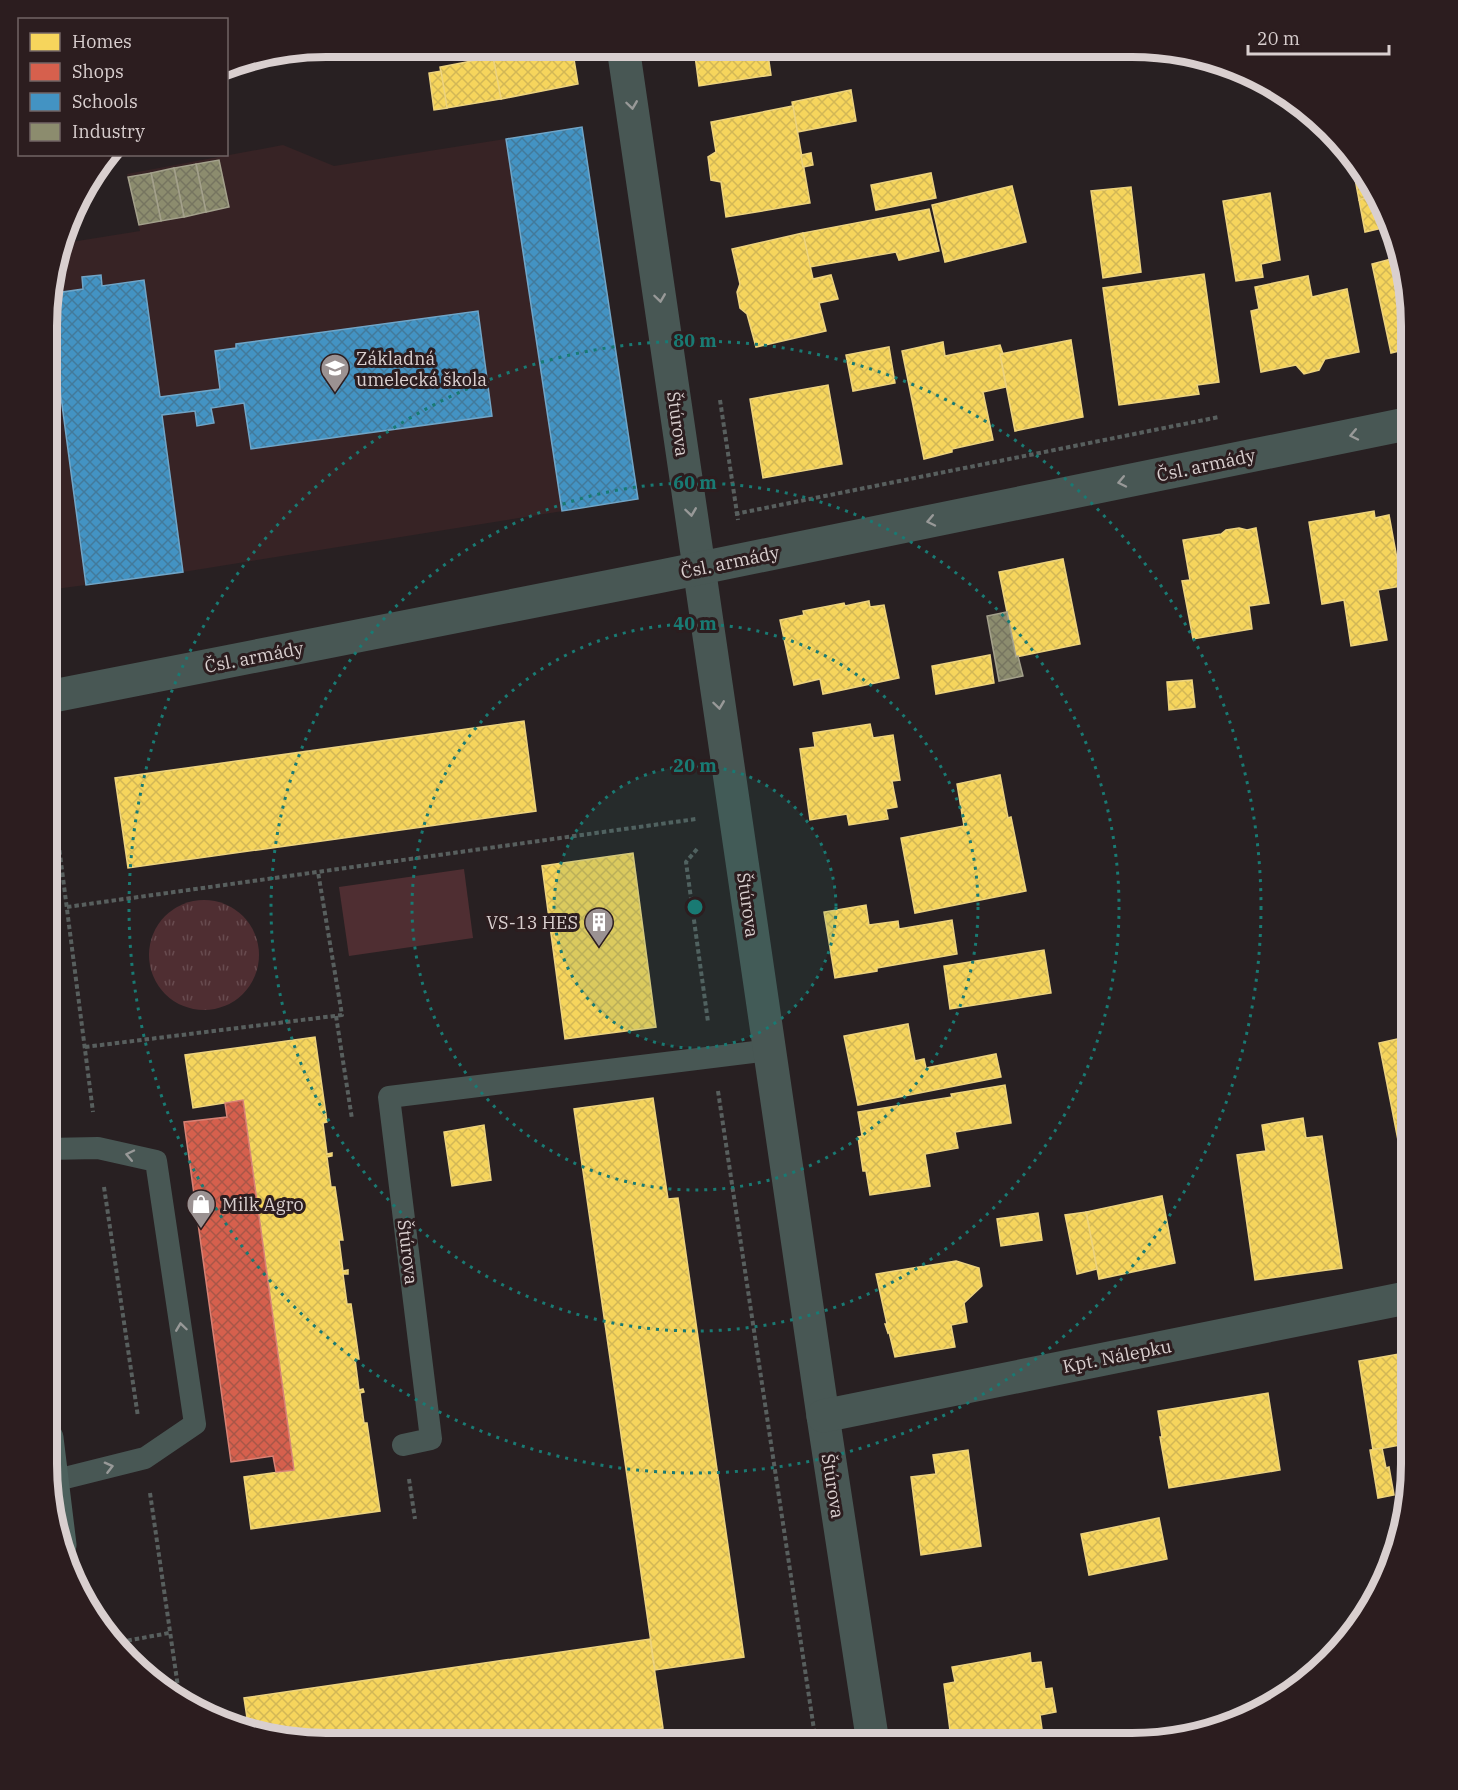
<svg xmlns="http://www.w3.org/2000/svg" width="1458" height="1790" viewBox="0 0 1458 1790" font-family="'IBM Plex Serif',serif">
<defs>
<pattern id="grass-tufts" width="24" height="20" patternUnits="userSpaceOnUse" patternTransform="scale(1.5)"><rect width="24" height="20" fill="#4f2e32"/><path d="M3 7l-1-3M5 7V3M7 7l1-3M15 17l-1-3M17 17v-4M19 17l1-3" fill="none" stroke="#684b4f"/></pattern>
<pattern id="homes-cross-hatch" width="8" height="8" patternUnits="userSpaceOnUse" patternTransform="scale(1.5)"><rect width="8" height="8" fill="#f6d55c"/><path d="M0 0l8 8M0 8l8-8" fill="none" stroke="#d2b756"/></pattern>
<pattern id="shops-cross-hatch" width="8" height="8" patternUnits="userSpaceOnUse" patternTransform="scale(1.5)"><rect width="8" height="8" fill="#d6604d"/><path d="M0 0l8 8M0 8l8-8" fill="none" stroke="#a95648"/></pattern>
<pattern id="schools-cross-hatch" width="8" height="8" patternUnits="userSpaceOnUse" patternTransform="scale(1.5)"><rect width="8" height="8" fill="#4393c3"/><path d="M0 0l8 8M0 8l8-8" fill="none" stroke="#427a9b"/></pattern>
<pattern id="industry-cross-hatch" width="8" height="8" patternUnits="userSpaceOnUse" patternTransform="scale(1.5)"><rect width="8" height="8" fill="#8c8c6e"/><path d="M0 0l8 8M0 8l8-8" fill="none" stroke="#767560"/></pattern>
</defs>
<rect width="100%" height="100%" fill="#282022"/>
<path fill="#372325" d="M582,127l56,372 -455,73 -135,18 1,-301 16,-46 75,-12 -13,-57 156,-29 51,21z"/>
<circle fill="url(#grass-tufts)" cx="204" cy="955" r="55"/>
<path fill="#4f2e32" d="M464,869l9,69 -124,18 -10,-69z"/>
<g fill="url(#homes-cross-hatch)" stroke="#edd37e" stroke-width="1.5">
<path d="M491,47h81l6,37 -77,15z"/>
<path d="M694,48h73l4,27 -72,11z"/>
<path d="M493,57l8,42 -54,9 -7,-41z"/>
<path d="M441,71l6,37 -13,2 -5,-37z"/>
<path d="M851,90l5,31 -59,11 -5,-30z"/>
<path d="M793,106l17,97 -84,14 -5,-35 -10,-2 -3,-23 8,-5 -5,-30z"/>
<path d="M811,153l2,12 -10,2 -2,-12z"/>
<path d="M1352,163l22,23 4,8 -19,6z"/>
<path d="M931,173l5,25 -60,12 -5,-25z"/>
<path d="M1012,186l14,56 -81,20 -13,-57z"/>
<path d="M1131,187l10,85 -38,6 -12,-87z"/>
<path d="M1270,193l10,67 -19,4 2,13 -27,4 -13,-80z"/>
<path d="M1378,194l13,32 -26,6 -6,-32z"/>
<path d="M929,209l10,42 -40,9 -3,-8 -86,15 -7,-34z"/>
<path d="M803,233l10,46 18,-4 7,24 -19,4 7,28 -70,16 -9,-33 -7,-6 -3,-16 3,-8 -8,-35z"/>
<path d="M1399,257l1,5 3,-1 8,64v23l-20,5 -19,-89z"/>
<path d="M1204,274l15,108 -22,3 2,9 -80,11 -16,-117z"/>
<path d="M1308,276l4,21 35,-8 12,63 -34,7 -6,11 -15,4 -8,-9 -35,7 -10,-61 8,-2 -4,-22z"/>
<path d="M1071,340l12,77 -68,14 -15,-77z"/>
<path d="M943,342l2,14 55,-11 3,9h-3l6,33 -23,5 10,48 -41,9v3l-28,7 -22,-108z"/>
<path d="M889,347l6,36 -42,8 -7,-36z"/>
<path d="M828,385l14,79 -79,14 -13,-79z"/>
<path d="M1374,511l1,7 14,-3 13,71 -24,4 9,50 -36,6 -7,-46 -22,4 -13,-82z"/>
<path d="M1239,528l8,2 9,-2 13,75 -20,3 3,23 -59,10 -11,-58 8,-1 -7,-40 38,-6 5,-4z"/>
<path d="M1063,559l17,85 -64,13 -17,-85z"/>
<path d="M869,601l1,6 14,-2 15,73 -76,16 -3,-15 -26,6 -14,-65 24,-5 -1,-4 41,-8 1,3z"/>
<path d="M1411,635v43l-8,-42z"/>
<path d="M990,655l4,28 -58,11 -4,-28z"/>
<path d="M1192,680l3,27 -26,3 -2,-28z"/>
<path d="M524,721l12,90 -408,57 -13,-90z"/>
<path d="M870,724l3,14 20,-3 7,45 -8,1 5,26 -11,2 2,10 -39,6 -2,-11 -37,6 -10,-71 15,-2 -2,-14z"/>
<path d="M1000,775l8,43 3,-1 15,74 -111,22 -14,-75 63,-12 -7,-42z"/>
<path d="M633,853l23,174 -91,12 -23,-173z"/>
<path d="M866,905l3,20 29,-4 1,8 53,-9 5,34 -80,14v3l-42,7 -11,-66z"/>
<path d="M1044,950l7,43 -101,16 -6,-43z"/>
<path d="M908,1024l7,37 9,-2 2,9 70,-14 5,23 -143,28 -14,-69z"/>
<path d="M1411,1036v213l-13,-66 8,-2 -27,-138z"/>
<path d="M315,1037l12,85 -4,1 4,31 5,-1v3l-5,1 4,30h4l8,53h-4l4,31 5,-1v4h-5l4,30h4l8,55h-4l4,31 4,-1 1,3 -4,1 4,30h3l13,88 -129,18 -7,-52 50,-7 -51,-370 -50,8 -8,-53z"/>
<path d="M1005,1085l6,38 -56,9 3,16 -33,6 5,32 -60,9 -4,-24h-3l-5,-34 4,-1 -4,-24 94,-15 -1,-3z"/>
<path d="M653,1098l15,101 10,-1 66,459 -89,13 -81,-561z"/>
<path d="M1303,1118l3,20 16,-2 20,132 -87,12 -18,-125 29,-4 -4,-26z"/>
<path d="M484,1125l7,55 -39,6 -8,-54z"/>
<path d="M1162,1196l13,67 -76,16 -13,-67z"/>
<path d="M1086,1212l11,57 -20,5 -12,-59z"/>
<path d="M1038,1213l4,27 -41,6 -4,-27z"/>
<path d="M956,1261l23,7 3,18 -18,17 3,19 -16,3 4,22 -60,10 -6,-25 -1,1 -3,-9h2l-11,-50z"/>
<path d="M1411,1352v91l-38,7 -14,-89z"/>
<path d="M1268,1393l12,77 -111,18 -9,-51h2l-4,-26z"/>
<path d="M1382,1448l4,20 3,-1 5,28 -16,3 -8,-48z"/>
<path d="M968,1450l13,96 -60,9 -10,-78 25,-3 -3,-19z"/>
<path d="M1159,1518l8,41 -78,16 -8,-41z"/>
<path d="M650,1639l13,89 -104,15h-252l-58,-12 -5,-33z"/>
<path d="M1030,1653l1,10 10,-1 4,27 7,-1 4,24 -16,3 4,28h-81l-1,-8 -11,3 -7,-54 11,-2 -3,-15z"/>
</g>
<path fill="url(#shops-cross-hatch)" stroke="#d78174" stroke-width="1.5" d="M243,1100l51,370 -18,2 -3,-16 -42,6 -47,-340 43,-5 -2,-14z"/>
<g fill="url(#schools-cross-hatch)" stroke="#70a5c7" stroke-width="1.5">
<path d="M582,127l56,372 -76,12 -56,-372z"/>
<path d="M101,275l1,11 42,-6 16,117 60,-8 -5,-38 21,-3v-4l242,-33 14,105 -241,33 -7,-46 -33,5 3,15 -17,3 -2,-15 -33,4 21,157 -97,13 -37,-278v-13l34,-5 -1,-12z"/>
</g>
<g fill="url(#industry-cross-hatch)" stroke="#a3a08b" stroke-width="1.5">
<path d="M219,160l10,47 -23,5 -10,-48z"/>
<path d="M196,164l10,48 -22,5 -10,-49z"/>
<path d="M174,168l10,49 -23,4 -10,-48z"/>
<path d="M151,173l10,48 -22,4 -11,-48z"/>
<path d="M1007,612l9,45 2,-1 5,20 -24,5 -12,-65z"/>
</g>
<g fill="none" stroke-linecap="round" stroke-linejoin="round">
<g stroke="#585f5e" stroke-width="4" stroke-dasharray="4.5 3" stroke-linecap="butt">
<path d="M1403,380l8,-2"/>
<path d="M720,400l18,120"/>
<path d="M735,514l484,-97"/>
<path d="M48,761l45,351"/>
<path d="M697,849l-11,13 22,160"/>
<path d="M67,907l629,-88"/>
<path d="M336,1016l16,103"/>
<path d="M85,1047l257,-32 -24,-143"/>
<path d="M718,1091l98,652"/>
<path d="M104,1187l34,230"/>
<path d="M409,1479l6,40"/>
<path d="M150,1493l30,208"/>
<path d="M120,1642l49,-9"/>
<path d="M790,1743l24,-8"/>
</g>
<g stroke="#485754" stroke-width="22">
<path d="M47,1149l51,-1 58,13 39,263 -50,34 -92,23"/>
<path d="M403,1445l28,-6 -42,-342 381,-47"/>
</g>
<g stroke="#485754" stroke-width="33">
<path d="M623,47l200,1369 50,327"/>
<path d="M48,697l614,-121 749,-153"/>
<path d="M823,1416l588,-119"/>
</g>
<path stroke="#4d615d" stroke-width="33" d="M47,1438l13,107"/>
</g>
<defs><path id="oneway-chevron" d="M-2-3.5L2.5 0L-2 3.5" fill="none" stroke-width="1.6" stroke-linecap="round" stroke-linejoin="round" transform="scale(1.5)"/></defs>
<g stroke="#989998">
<use href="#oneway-chevron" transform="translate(632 105) rotate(82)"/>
<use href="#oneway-chevron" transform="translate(660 298) rotate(82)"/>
<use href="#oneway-chevron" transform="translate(1354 435) rotate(168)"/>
<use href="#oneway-chevron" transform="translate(1122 482) rotate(168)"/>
<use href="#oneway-chevron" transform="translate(691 512) rotate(82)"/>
<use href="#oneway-chevron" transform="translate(931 521) rotate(168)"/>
<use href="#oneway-chevron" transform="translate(719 705) rotate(82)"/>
<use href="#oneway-chevron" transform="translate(130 1155) rotate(-168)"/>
<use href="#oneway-chevron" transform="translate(181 1327) rotate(-98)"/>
<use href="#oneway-chevron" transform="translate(109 1467) rotate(-14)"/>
</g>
<circle cx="695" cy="907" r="141" fill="#197a73" fill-opacity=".12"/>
<g fill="none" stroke="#197a73" stroke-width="3" stroke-dasharray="3 6">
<circle cx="695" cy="907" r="141"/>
<circle cx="695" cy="907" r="283"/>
<circle cx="695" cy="907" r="424"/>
<circle cx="695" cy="907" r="566"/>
</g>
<defs>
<g id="school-pin" transform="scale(1.5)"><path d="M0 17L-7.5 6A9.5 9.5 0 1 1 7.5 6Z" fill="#9b9292" stroke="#2c1d1f"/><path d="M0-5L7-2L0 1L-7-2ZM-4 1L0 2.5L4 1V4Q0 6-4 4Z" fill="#fff"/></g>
<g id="building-pin" transform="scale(1.5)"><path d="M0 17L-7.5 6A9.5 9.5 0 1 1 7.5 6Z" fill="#9b9292" stroke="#2c1d1f"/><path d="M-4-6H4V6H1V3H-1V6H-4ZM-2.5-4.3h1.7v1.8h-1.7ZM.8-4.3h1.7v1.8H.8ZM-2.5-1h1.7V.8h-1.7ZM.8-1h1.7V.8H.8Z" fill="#fff"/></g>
<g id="shop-pin" transform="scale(1.5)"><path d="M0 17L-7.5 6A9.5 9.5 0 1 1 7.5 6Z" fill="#9b9292" stroke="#2c1d1f"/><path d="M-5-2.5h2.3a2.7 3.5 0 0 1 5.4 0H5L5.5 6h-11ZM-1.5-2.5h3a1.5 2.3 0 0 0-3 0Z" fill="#fff"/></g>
</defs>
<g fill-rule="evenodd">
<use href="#school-pin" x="335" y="368"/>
<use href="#building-pin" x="599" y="922"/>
<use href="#shop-pin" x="201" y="1204"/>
</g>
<g text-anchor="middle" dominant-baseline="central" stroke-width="6" stroke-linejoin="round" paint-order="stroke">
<g font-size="18" fill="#d9cfcf" stroke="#2c1d1f" text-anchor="start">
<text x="356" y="358">Základná<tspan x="356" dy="21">umelecká škola</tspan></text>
<text x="578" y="922" text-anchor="end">VS-13 HES</text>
<text x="222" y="1204">Milk Agro</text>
</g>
<g font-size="18" fill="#d9cfcf" stroke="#2c1d1f">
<text transform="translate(678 424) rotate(82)">Štúrova</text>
<text transform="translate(1206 465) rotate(-12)">Čsl. armády</text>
<text transform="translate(730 562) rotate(-12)">Čsl. armády</text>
<text transform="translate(254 657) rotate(-11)">Čsl. armády</text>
<text transform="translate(748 905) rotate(82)">Štúrova</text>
<text transform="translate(408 1252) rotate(83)">Štúrova</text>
<text transform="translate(1117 1356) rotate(-11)">Kpt. Nálepku</text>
<text transform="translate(833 1486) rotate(81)">Štúrova</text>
</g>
</g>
<path d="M0 0H1458V1790H0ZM326 57H1132A269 269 0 0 1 1401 326V1464A269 269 0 0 1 1132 1733H326A269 269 0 0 1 57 1464V326A269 269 0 0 1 326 57Z" fill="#2c1d1f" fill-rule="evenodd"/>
<path fill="none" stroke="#d9cfcf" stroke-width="8" d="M326 57H1132A269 269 0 0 1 1401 326V1464A269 269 0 0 1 1132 1733H326A269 269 0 0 1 57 1464V326A269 269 0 0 1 326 57Z"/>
<circle cx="695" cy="907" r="9" fill="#197a73" stroke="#2c1d1f" stroke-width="3"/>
<g font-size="18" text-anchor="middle" font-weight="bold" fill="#197a73" stroke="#2c1d1f" stroke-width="6" stroke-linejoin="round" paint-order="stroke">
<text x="695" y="347">80 m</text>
<text x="695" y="489">60 m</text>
<text x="695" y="630">40 m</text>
<text x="695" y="772">20 m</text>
</g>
<rect x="18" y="18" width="210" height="138" fill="#2c1d1f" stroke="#716465" stroke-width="1.5"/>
<rect x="30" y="33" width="30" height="18" fill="#f6d55c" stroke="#716465" stroke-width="1.5"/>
<text x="72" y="48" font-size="18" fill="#d9cfcf">Homes</text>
<rect x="30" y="63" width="30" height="18" fill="#d6604d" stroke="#716465" stroke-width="1.5"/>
<text x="72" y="78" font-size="18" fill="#d9cfcf">Shops</text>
<rect x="30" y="93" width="30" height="18" fill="#4393c3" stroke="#716465" stroke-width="1.5"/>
<text x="72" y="108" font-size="18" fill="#d9cfcf">Schools</text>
<rect x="30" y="123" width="30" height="18" fill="#8c8c6e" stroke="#716465" stroke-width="1.5"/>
<text x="72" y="138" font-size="18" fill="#d9cfcf">Industry</text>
<path d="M1248 45v9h141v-9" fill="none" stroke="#d9cfcf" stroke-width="3"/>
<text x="1257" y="45" font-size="18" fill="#d9cfcf" stroke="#2c1d1f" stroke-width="4.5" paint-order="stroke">20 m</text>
</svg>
